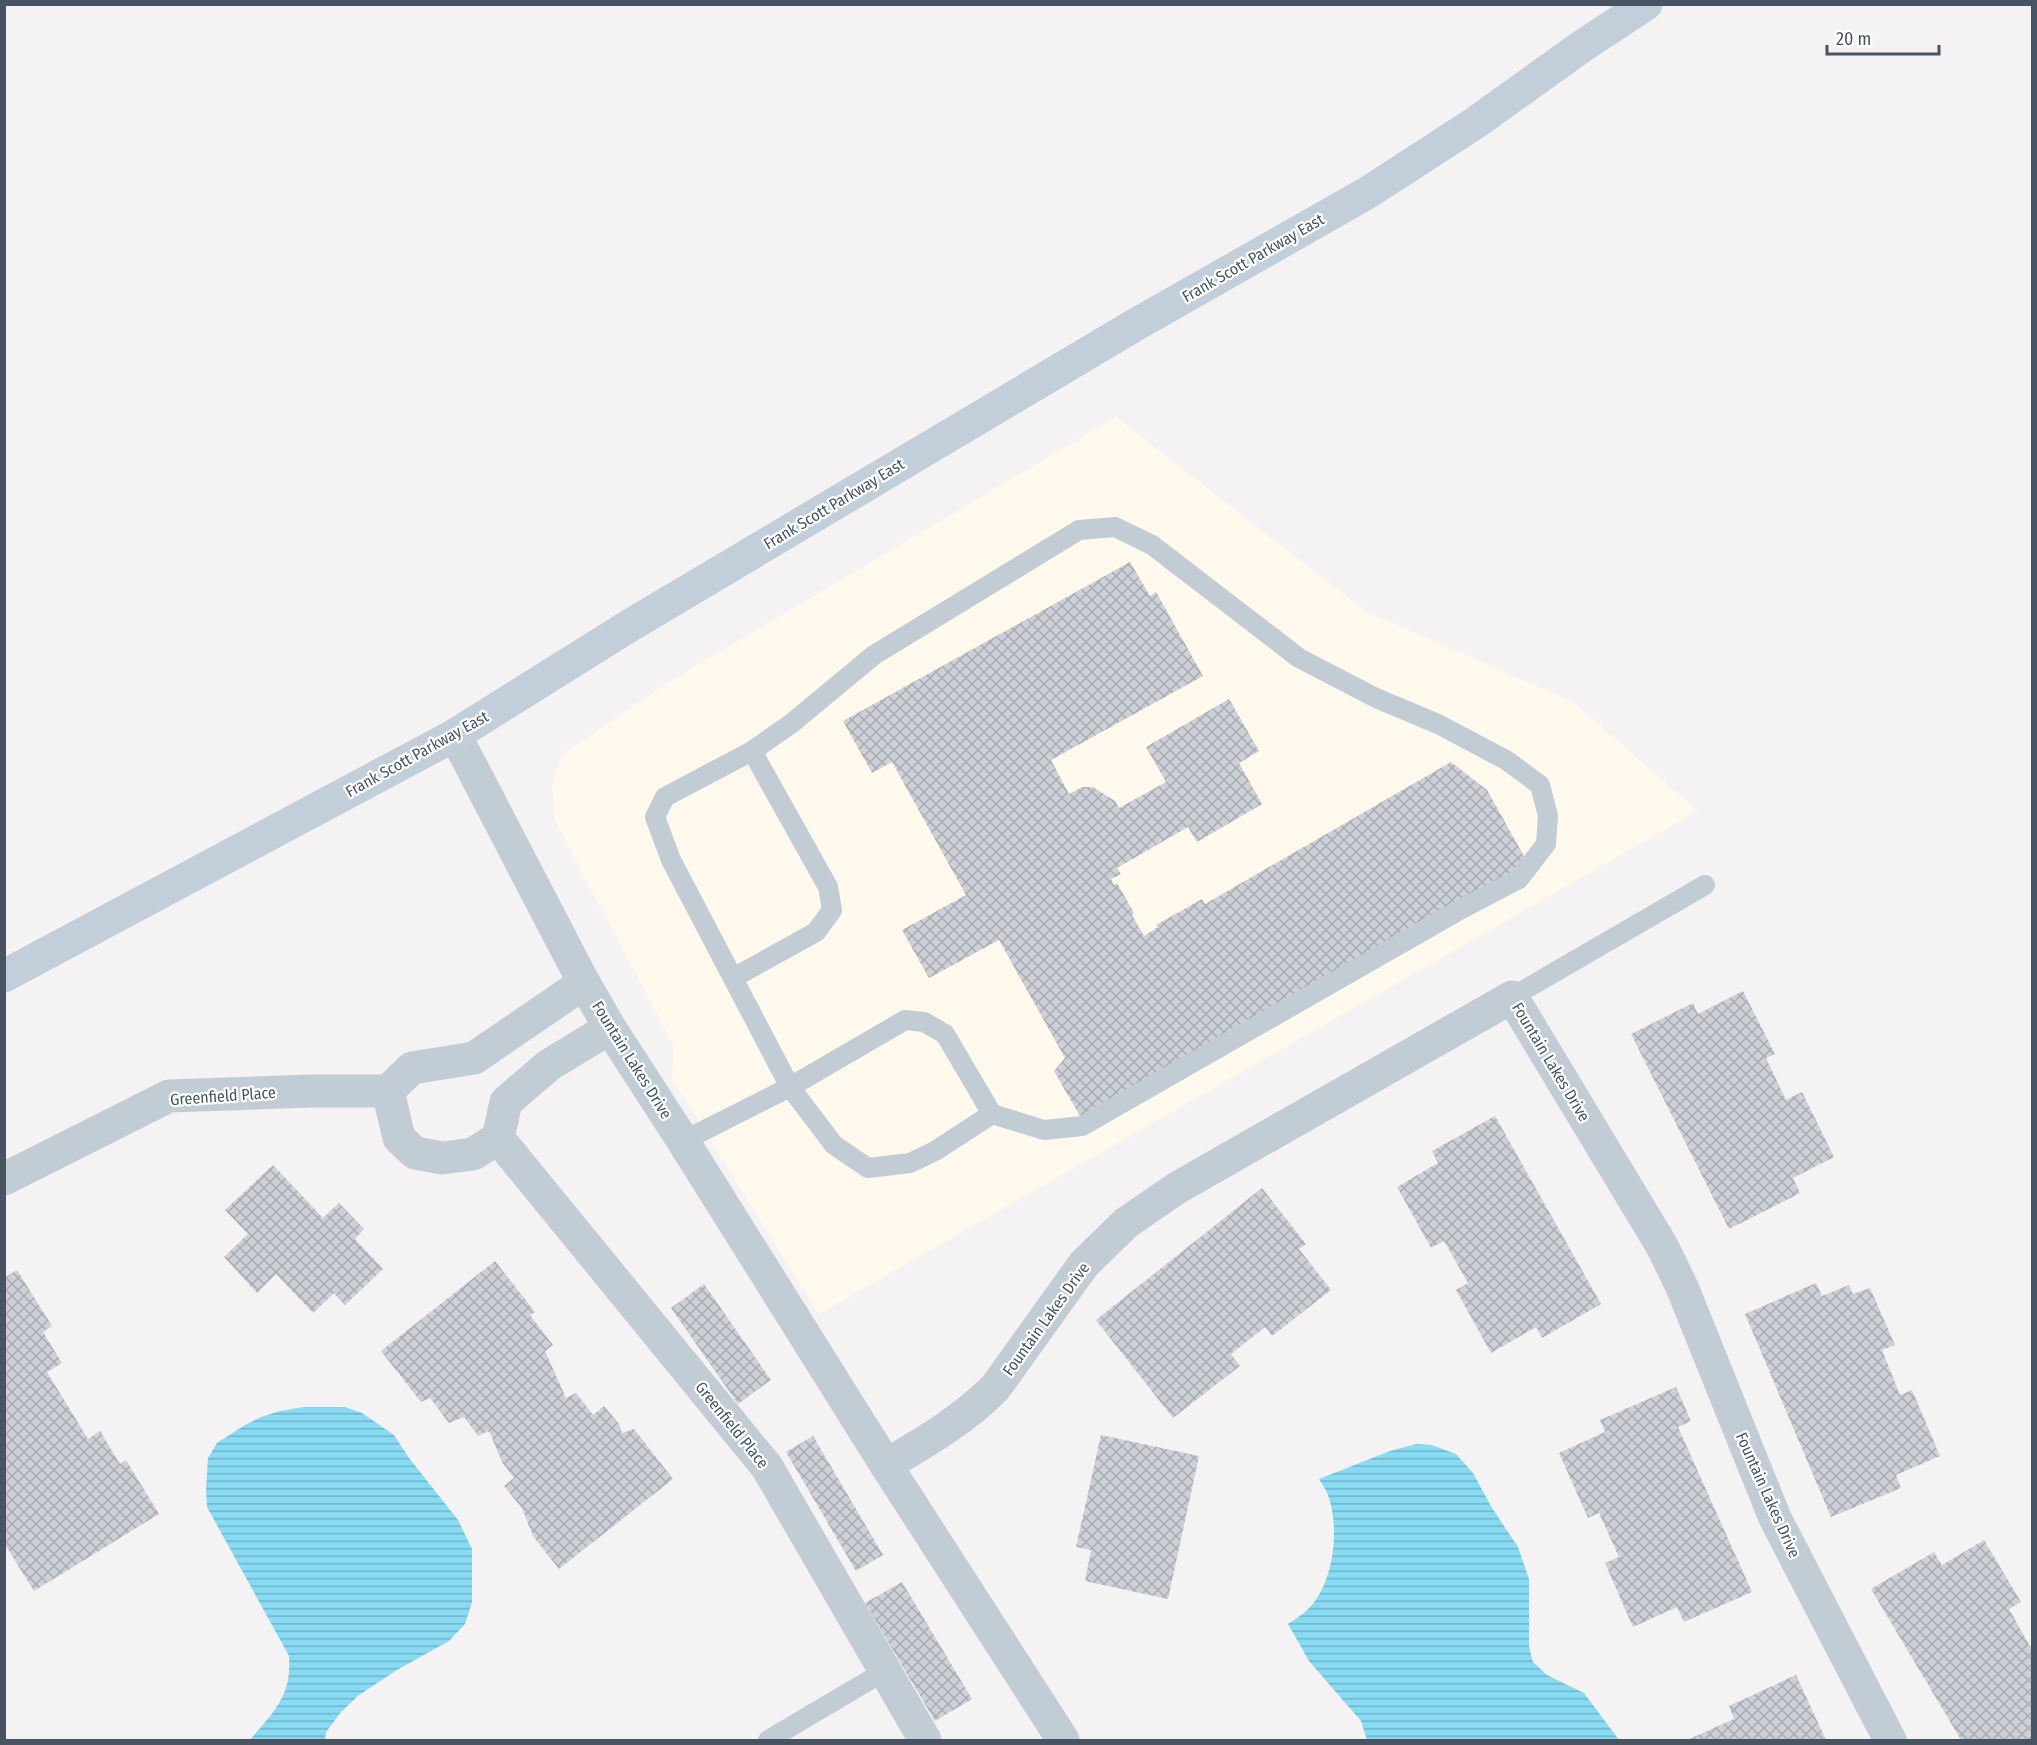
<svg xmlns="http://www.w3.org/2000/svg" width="2037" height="1745" viewBox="0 0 2037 1745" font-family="'Fira Sans Condensed',sans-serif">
<defs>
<pattern id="water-rules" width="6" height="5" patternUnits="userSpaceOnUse" patternTransform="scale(1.5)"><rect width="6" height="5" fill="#88dbf3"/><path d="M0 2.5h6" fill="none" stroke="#71b4c8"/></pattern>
<pattern id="building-cross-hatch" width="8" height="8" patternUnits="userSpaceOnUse" patternTransform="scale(1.5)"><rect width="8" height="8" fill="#cdd0d6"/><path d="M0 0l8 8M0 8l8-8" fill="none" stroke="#a8abb1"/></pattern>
</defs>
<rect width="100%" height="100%" fill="#f4f2f2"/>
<path fill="#fef9ec" d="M1116,417l251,195 205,89 126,110 -879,503 -147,-235 1,-34 -119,-226 -2,-34 10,-30 103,-71z"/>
<g fill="url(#water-rules)">
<path d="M304,1407h41l17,6 32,22 15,23 49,62 14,29v53l-7,22 -16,17 -52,29 -38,25 -18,17 -15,20 -1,8h-75c24,-29 42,-44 39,-84l-82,-149 -1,-19 2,-30 9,-15 28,-18 16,-8 19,-6z"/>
<path d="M1416,1444l16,1 24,9 17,19 19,35 26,39 11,32v68l4,15 14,13 37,18 35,47h-252l-6,-19 -52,-60 -21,-37c7,-5 16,-10 22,-17 24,-26 30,-79 18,-112 -2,-5 -6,-11 -9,-16l71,-28z"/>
</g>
<g fill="url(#building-cross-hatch)">
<path d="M1130,562l20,34 6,-4 47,84 -152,84 18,34 13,-7h11l22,14 4,7 47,-26 -20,-35 83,-48 30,52 -20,12 23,41 -65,38 -9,-15 -71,41 4,6 -10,5 3,6 3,-2 17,30 -2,2 12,21 14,-9 -2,-2 46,-26 3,5 246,-142 36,28 42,75 -449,251 -26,-45 11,-13 -66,-118 -70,38 -27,-48 64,-35 -74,-133 -20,11 -29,-52z"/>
<path d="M1743,991l32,63 -9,4 20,42 16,-8 32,65 -41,21 7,15 -71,36 -98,-195 62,-31 5,11z"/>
<path d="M1495,1116l106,188 -59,34 -6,-11 -45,26 -35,-63 12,-7 -24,-42 -13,7 -34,-61 41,-24 -6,-12z"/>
<path d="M273,1165l50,53 16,-15 25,26 -9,10 28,30 -38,36 -11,-12 -21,20 -37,-39 -19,19 -33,-36 24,-23 -23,-24z"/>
<path d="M1262,1188l44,56 -7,5 32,41 -59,46 -7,-9 -34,27 9,12 -67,52 -77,-98z"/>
<path d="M495,1261l40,51 -5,3 23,30 -8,6 21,47 10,-5 17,22 11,-9 15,18 3,9 12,-4 39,50 -114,90 -26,-33 -11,-28 -18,-22 10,-8 -12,-16 -12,-29 -2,-2 -10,5 -14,-19 -15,6 -19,-25 -9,4 -40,-51z"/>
<path d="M17,1270l35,56 -9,6 19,31 -15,9 41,67 12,-8 20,33 6,-4 33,54 -125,77 -30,-48v-265z"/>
<path d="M1816,1283l6,13 27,-11 4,9 17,-6 25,57 -13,5 18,45 12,-5 28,66 -44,19 5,13 -70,29 -86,-203z"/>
<path d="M704,1284l67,96 -33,24 -67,-96z"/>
<path d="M1676,1387l15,34 -13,6 74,165 -68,30 -7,-15 -44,20 -28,-64 14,-6 -20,-44 -11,5 -29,-65 46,-21 -5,-12z"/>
<path d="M1101,1435l98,21 -31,143 -83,-18 6,-31 -15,-3z"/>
<path d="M813,1436l70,119 -27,16 -70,-119z"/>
<path d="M1984,1540l37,62 -12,7 23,41v90h-71l-90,-151 63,-37 8,13z"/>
<path d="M902,1582l70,117 -37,22 -70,-118z"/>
<path d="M1796,1675l30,65h-139l47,-21 -5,-13z"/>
</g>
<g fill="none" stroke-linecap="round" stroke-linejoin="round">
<g stroke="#c2ccd4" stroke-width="20">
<path d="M733,978l83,-46 16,-22 -4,-23 -76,-136 -87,46 -10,20 16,43 119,227 115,-67 19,2 21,12 47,80"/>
<path d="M1512,997l193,-112"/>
<path d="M683,1141l107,-54 44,58 34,23 42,-5 25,-12 57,-37 52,16 38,-4 374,-214 63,-33 27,-35 2,-28 -8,-31 -34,-25 -68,-36 -62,-26 -77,-40 -147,-113 -37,-18 -36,3 -205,125 -82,68 -40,28"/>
<path d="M768,1740l117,-69"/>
</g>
<g stroke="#c2ccd4" stroke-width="33">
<path d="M455,735l129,248 26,45 73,113 203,324 177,275"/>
<path d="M388,1091l11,47 16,15 27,5 31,-4 25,-16 8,-36 43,-37 61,-37"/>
<path d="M498,1138l269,329 158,273"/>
<path d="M4,1179l165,-83 142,-5h77l24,-23 62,-10 110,-75"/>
<path d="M886,1465c39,-23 77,-45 109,-77l89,-124 42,-41 51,-35 335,-191 150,249 20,41 93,231 115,222"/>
</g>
<path stroke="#c3cedb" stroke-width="33" d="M4,976l451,-241 174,-109 506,-301 232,-132 108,-70 106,-76 65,-43"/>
</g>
<g text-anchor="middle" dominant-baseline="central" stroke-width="4.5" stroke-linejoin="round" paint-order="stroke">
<g font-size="16" fill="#485461" stroke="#fff">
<text transform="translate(1253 258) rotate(-30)">Frank Scott Parkway East</text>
<text transform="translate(834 504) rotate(-31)">Frank Scott Parkway East</text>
<text transform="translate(417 754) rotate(-29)">Frank Scott Parkway East</text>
<text transform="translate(632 1060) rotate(58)">Fountain Lakes Drive</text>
<text transform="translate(1551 1062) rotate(59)">Fountain Lakes Drive</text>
<text transform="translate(223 1096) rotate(-4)">Greenfield Place</text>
<text transform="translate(1046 1319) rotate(-54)">Fountain Lakes Drive</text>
<text transform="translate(732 1425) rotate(51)">Greenfield Place</text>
<text transform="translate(1768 1495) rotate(66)">Fountain Lakes Drive</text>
</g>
</g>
<rect width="2037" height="1745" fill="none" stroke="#485461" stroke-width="12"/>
<path d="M1827 45v9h112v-9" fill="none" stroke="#485461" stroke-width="3"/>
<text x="1836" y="45" font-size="18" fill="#485461" stroke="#ffffff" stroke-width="4.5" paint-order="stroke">20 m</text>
</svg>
